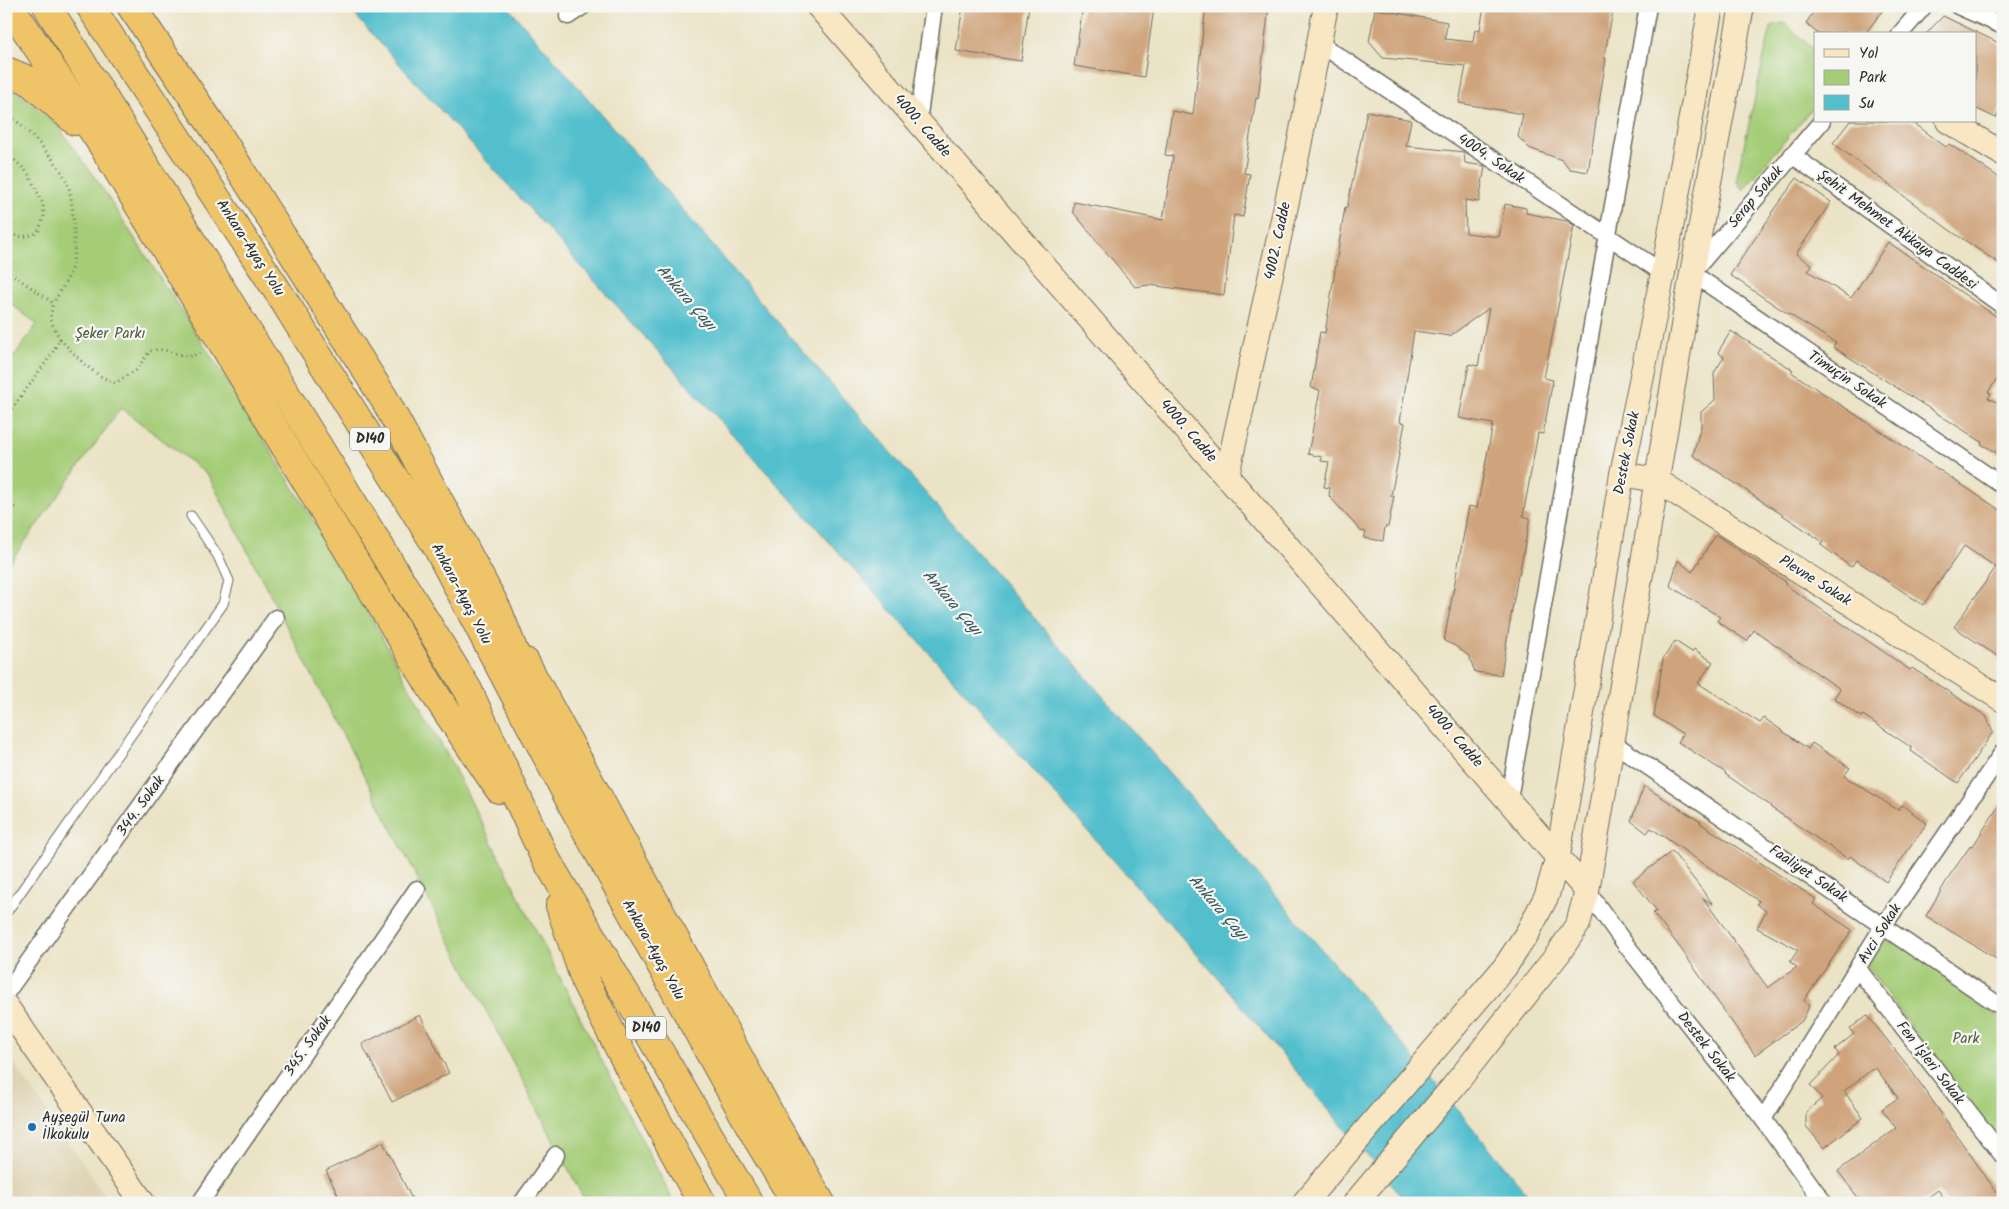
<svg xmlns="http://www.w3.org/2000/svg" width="2009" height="1209" viewBox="0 0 2009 1209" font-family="Kalam,sans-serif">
<rect width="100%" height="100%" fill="#f6f6f2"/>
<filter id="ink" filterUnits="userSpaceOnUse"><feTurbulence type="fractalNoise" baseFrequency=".02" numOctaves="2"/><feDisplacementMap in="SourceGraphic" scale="10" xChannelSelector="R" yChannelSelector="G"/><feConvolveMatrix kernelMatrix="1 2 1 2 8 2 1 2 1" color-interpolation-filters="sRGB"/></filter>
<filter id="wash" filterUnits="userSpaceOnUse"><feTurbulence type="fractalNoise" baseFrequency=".0096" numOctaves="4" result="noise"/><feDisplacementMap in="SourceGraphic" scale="20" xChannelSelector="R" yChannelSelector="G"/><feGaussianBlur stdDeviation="1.12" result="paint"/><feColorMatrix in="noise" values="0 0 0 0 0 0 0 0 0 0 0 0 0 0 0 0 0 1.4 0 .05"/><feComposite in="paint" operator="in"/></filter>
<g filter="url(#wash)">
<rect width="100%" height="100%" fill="#ebe3c5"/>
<path fill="#dfd3b4" d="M6,1052l104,151h-104z"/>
<g fill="#a5cd78" stroke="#687c52">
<path d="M1784,23l31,27v55l-72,85 -7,-9 35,-155z"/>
<path d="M6,88l12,5 39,32 41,57 144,222 111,181 99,179 222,439h-88l-378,-728 -87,-67 -115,160v-200l31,-44 -31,-24z"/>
<path d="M1885,928l118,93v117l-20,-12 -120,-165z"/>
</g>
<path fill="#53bfcd" stroke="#3f757c" d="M347,6h160c121,136 236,278 356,415 225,260 454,517 672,782h-128l-190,-226 -241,-272z"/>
<g id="blocks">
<g fill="#cfa47d">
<path d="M963,6h66l-8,55 -65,-10z"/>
<path d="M1083,6h59l12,2 -10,69 -70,-11z"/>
<path d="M1206,6h63l-11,93 -2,-1 -12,75 6,1 -7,43 -9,-2 -10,80 -75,-10 -14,2 -62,-75 1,-10 89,18 10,-64 -8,-1 7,-44 21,4z"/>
<path d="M1484,6h130l-10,52 2,1 -18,113 -18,-3 -8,-9 -33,-12 -11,-11 5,-23 -64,-11 7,-37 -83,-8 -14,-16 6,-33 72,13 -2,17 28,3 2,-13 5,1z"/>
<path d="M1818,6h68l-21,28h-47l-12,-11z"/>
<path d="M1943,16l60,29v58l-7,15 -21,-10v-74h-49z"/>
<path d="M1367,111l44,9 -5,26 58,6 1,11 20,3 -6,36 -14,-2 1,33 33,4 6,-33 21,4v5l41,8 7,4 -30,153 9,2 -10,54 -5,-1 -15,83 7,2 -11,57h-1l-17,100 -26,-3 -6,-16 -14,-10 -11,-5 25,-135 8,2 16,-84 -34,-6 10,-54 9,2 11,-58 -39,28 -36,-5 -14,91 5,1 -14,73h3l-6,31h-3l-2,14 -19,-3 2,-6 -5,-1 -32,-35 1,-8 -6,-1 5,-25 -8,-1 1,-4 -14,-3 12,-64 -9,-2 9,-56 5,1 20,-126 2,1z"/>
<path d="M1850,121h61l35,26 3,-3 54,36v86l-55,-37 -115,-86z"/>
<path d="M1797,178l34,24 -35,52 16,11 -4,6 43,27 37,-56 115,79v50l-15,21 3,2 -3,4 15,7v51l-22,-12 1,-2 -149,-95 3,-4 -57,-35 -49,-33 42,-61 -1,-1z"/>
<path d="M1731,331l62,39 -2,2 212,140v148l-49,-33 42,-60 -32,-21 -41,59 -67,-45 -5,7 -30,-22 2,-3 -130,-87 8,-29v-14l14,-12 -1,-27 10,-16 -6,-5z"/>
<path d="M1716,535l70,47 -2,2 87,59 39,27 2,-2 74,48 7,16 -35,51 -47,-32 1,-3 -49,-33 -2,2 -27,-19 6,-9 -86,-59 -7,11 -30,-20 3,-4 -50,-31 8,-26 14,12z"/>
<path d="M1675,641l17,11 2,-3 19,13 -15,21 62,40 4,-5 44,31 4,-6 38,25 -6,8 54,34 4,-5 25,18 -41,59 -36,-26 -2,3 -78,-52 1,-1 -46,-32 1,-1 -48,-31 5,-8 -29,-18 9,-57z"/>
<path d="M1644,786l57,36 -1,1 116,76 -3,5 39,26 -48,70 5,7 -7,14 -47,34 -74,-106 -28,-36 4,-2 -24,-30 39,-30 41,53 -10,-6 65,90 29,-21 -7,-5 8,-12 -41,-22 9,-17 -9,-7 2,-3 -108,-73 -4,5 -16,-12z"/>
<path d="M2003,799v164l-77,-47 24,-41 21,-30 2,1z"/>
<path d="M420,1015l29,58 -57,29 -30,-58z"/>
<path d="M1867,1015l41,51 92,131 -8,6h-44l-10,-13 -18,13h-58l-24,-32 58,-43 -14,-19 16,-11 -23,-31 -31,24 19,27 -39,30 -18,-22v-14l16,-14 -12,-13 29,-30 -4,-6 19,-15 -4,-5z"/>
<path d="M383,1142l31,61h-72l-16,-32z"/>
</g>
</g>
</g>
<g filter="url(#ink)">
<use href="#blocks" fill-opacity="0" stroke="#6e6b61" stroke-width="1"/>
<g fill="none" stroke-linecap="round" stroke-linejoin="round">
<g stroke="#6e6b61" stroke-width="11">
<path id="lane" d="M6,913l217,-309 6,-23 -11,-25 -27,-40"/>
</g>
<g stroke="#6e6b61" stroke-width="19">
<g id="street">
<path d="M1958,6l45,20"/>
<path d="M568,16l15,-10"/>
<path d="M1900,34l24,-28"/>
<path d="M1320,44l343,229"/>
<path d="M1822,121l-130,152 311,213"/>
<path d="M918,122l16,-116"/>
<path d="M1792,155l211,151"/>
<path d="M1612,742l391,266"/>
<path d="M1509,799l139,-793"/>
<path d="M1587,891l36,50 140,178 61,84"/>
<path d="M1858,969l145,187"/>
<path d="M6,993l270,-375"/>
<path d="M1763,1119l121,-194 119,-173"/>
<path d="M200,1203l217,-314"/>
<path d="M522,1203l34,-48"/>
</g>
</g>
<g stroke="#6e6b61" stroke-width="26">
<g id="secondary">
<path d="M818,6l769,885"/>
<path d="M1948,121l55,33"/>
<path d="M1622,474l34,6 347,220"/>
<path d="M1227,475l71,-324 28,-145"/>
<path d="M6,1006l137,197"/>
<path d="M1304,1203l201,-236 23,-35 19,-37 11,-39 64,-382 41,-201 48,-267"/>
<path d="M1355,1203l98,-116 105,-133 20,-30 9,-33 105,-618 50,-267"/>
</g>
</g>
<g stroke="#6e6b61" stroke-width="30">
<g id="highway">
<path d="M10,6l93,140 334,551 62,92"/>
<path d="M47,6l421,684 75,164 206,349"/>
<path d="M90,6l191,290 155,249 138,263 184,332 38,63"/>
<path d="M131,6l85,125 169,269 113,211 29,74"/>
<path d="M6,71l22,9 47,41"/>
<path d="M525,662l250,462 46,79"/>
<path d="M560,906l26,77 58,114 58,106"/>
</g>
</g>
<g stroke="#6e6b61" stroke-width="3" stroke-dasharray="1 4" stroke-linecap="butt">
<path d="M6,113c18,12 56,52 62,72 5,14 8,62 5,77 -3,15 -12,28 -20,41"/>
<path d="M6,231c12,7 20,7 32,1l6,-15 -1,-13 -15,-31 -21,-20"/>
<path d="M6,270l47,33 -3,17 10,19"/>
<path d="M6,417l45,-62 9,-16c16,17 31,35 55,44l21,-13 14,-19c4,-1 9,-2 13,-1 16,2 23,12 40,1"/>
<path d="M6,501l9,7"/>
</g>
<use href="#lane" stroke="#fff" stroke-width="9"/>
<use href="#street" stroke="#fff" stroke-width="16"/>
<use href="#secondary" stroke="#f9e7c3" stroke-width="24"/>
<use href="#highway" stroke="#efc469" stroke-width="28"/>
</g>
</g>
<circle fill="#1f6fb2" stroke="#f6f6f2" stroke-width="2" cx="32" cy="1127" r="5"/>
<g text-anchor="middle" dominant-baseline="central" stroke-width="4.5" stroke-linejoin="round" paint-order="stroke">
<g fill="#f6f6f2" stroke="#686867" stroke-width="1">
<rect x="350" y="427.5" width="40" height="23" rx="4"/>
<rect x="626" y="1016.5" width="40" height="23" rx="4"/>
</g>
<g font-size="14" font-weight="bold" fill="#2b2b2b">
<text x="370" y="439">D140</text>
<text x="646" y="1028">D140</text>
</g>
<g font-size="15" fill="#2b2b2b" stroke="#f6f6f2">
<text transform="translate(922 126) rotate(49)">4000. Cadde</text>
<text transform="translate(1491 159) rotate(34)">4004. Sokak</text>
<text transform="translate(1756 197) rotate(-50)">Serap Sokak</text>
<text transform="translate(1897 230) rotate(36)">Şehit Mehmet Akkaya Caddesi</text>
<text transform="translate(1278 241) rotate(-78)">4002. Cadde</text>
<text transform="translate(250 248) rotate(57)">Ankara-Ayaş Yolu</text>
<text transform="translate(1847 380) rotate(34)">Timuçin Sokak</text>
<text transform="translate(1188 431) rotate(49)">4000. Cadde</text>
<text transform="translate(1627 453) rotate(-79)">Destek Sokak</text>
<text transform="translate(1815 581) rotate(32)">Plevne Sokak</text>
<text transform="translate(461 594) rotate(62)">Ankara-Ayaş Yolu</text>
<text transform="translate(1454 736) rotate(49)">4000. Cadde</text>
<text transform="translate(141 806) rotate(-54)">344. Sokak</text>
<text transform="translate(1808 874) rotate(34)">Faaliyet Sokak</text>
<text transform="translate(1880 934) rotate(-58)">Avci Sokak</text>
<text transform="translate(653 950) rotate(61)">Ankara-Ayaş Yolu</text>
<text transform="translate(308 1046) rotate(-55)">345. Sokak</text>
<text transform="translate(1706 1047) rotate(52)">Destek Sokak</text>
<text transform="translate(1930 1063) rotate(52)">Fen İşleri Sokak</text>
</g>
<g font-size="15" fill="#505c42" stroke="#f6f6f2">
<text x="110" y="334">Şeker Parkı</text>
<text x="1966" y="1039">Park</text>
</g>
<g font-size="15" fill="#2b2b2b" stroke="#f6f6f2" text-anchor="start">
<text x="42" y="1118">Ayşegül Tuna<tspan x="42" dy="17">İlkokulu</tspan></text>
</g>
<g font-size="16" font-style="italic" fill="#37575c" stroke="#f6f6f2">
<text transform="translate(686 298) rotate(49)">Ankara Çayı</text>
<text transform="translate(952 603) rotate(49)">Ankara Çayı</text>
<text transform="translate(1218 908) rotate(49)">Ankara Çayı</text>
</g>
</g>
<rect width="2009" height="1209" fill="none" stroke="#f6f6f2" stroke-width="25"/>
<rect x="1814" y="32" width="162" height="90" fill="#f6f6f2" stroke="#a5a5a2"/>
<rect x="1824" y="49" width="25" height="8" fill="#f9e7c3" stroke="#a5a5a2"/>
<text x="1859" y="58" font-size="15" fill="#2b2b2b">Yol</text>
<rect x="1824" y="70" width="25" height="15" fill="#a5cd78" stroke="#a5a5a2"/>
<text x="1859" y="82" font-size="15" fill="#2b2b2b">Park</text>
<rect x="1824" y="95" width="25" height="15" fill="#53bfcd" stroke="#a5a5a2"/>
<text x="1859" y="108" font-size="15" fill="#2b2b2b">Su</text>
</svg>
